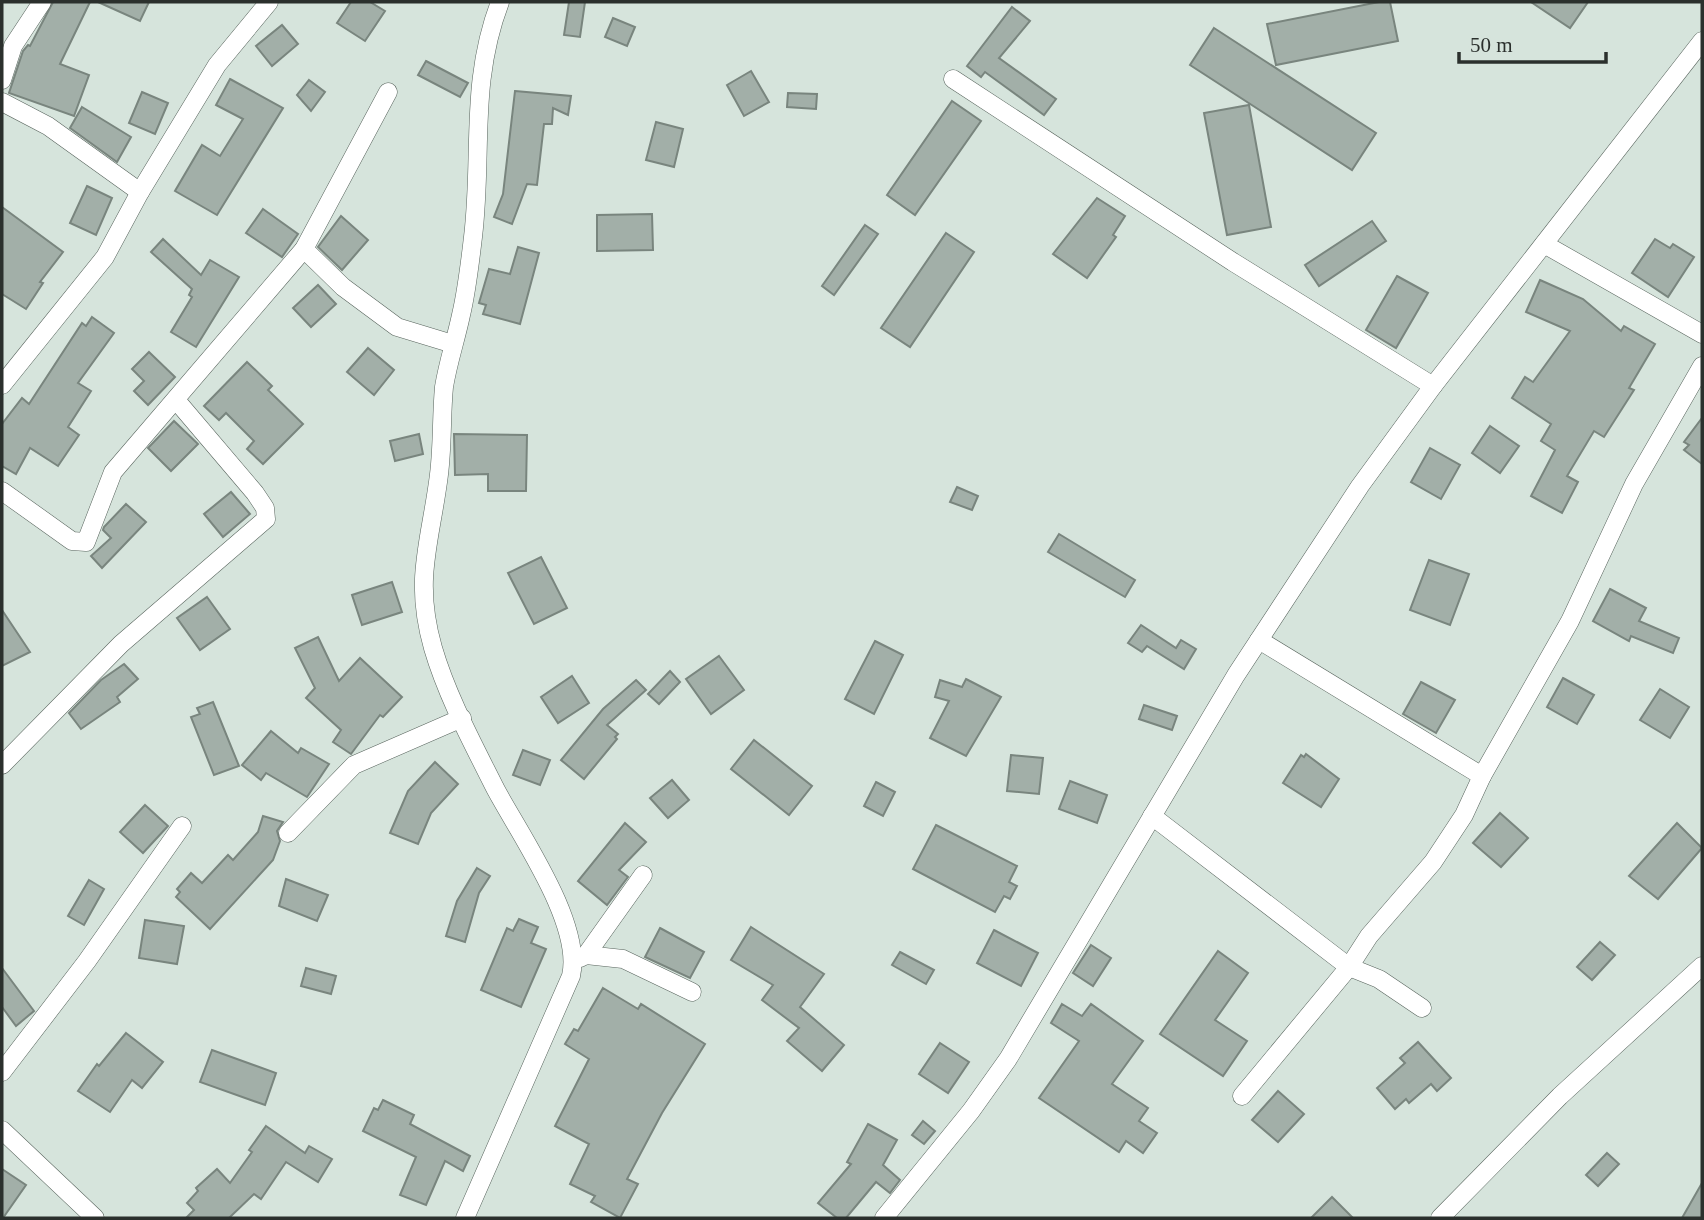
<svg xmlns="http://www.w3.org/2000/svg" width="1704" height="1220" viewBox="0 0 1704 1220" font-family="Georgia,serif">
<rect width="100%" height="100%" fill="#d6e4dc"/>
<g fill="#a2afa8" stroke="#79857e" stroke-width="2">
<path d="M53,2h37l-30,62 29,11 -15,41 -65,-23 14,-42 5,-6 2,1z"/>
<path d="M98,2h51l-9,19z"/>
<path d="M351,2h19l15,9 -20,30 -28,-18z"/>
<path d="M569,2h16l-5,35 -16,-2z"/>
<path d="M1379,2h11l8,39 -122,24 -9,-41z"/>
<path d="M1531,2h57l-18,26z"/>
<path d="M1012,7l18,14 -31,37 57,41 -12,16 -59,-43 -4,5 -14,-11z"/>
<path d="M613,18l22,9 -8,19 -22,-9z"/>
<path d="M282,25l16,19 -26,22 -16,-20z"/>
<path d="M1214,28l162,105 -24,37 -162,-105z"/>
<path d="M426,61l42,22 -8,14 -42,-22z"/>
<path d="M751,71l18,31 -25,14 -17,-31z"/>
<path d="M230,79l53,29 -66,107 -42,-24 27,-46 18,11 23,-37 -27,-14z"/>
<path d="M309,80l16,12 -14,19 -14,-16z"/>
<path d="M515,91l56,5 -3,19 -15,-7 -1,16h-8l-7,61 -10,-1 -15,40 -18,-7 9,-23z"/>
<path d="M142,92l26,11 -13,31 -26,-11z"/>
<path d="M788,93l29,1 -1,15 -29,-2z"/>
<path d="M952,101l29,20 -66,94 -28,-20z"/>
<path d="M1249,105l22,122 -44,8 -23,-122z"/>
<path d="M82,107l49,30 -14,25 -47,-34z"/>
<path d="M656,122l27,7 -9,38 -28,-7z"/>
<path d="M87,186l25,12 -16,37 -26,-12z"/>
<path d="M1097,198l28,18 -12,19 3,2 -29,41 -34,-24z"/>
<path d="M2,207l61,45 -23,30 3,1 -17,26 -24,-15z"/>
<path d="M263,209l35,25 -16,23 -36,-24z"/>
<path d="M652,214l1,36 -56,1v-36z"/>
<path d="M341,216l27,24 -26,30 -24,-23z"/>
<path d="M1372,221l14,20 -67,45 -14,-21z"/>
<path d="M865,225l13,9 -44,61 -12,-9z"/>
<path d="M946,233l28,19 -64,95 -29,-19z"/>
<path d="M163,239l38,36 9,-15 29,17 -43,70 -25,-15 21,-35 -3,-2 3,-6 -41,-37z"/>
<path d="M1655,239l15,9 3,-4 21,13 -26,40 -36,-24z"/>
<path d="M518,247l21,6 -19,71 -37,-10 3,-9 -7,-2 10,-34 21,5z"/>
<path d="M1397,276l31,17 -32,55 -30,-18z"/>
<path d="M1540,280l43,19 38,32 3,-5 31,18 -26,44 5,2 -30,47 -10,-6 -27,45 11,6 -16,31 -31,-17 24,-46 -14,-9 10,-17 -39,-26 13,-21 8,5 37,-51 -44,-19z"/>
<path d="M318,285l18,19 -25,23 -18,-19z"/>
<path d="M92,317l22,16 -36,50 13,8 -23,36 11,8 -21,31 -28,-18 -14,26 -14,-8v-42l20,-26 7,6 53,-81 4,3z"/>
<path d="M368,348l26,22 -20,25 -27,-23z"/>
<path d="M149,352l26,25 -27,28 -14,-14 10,-10 -12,-12z"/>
<path d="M247,362l25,24 -4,4 35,34 -40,40 -16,-15 7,-8 -28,-28 -7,7 -15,-14z"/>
<path d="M1702,418v46l-18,-14 5,-5 -5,-3z"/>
<path d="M174,421l24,23 -27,27 -23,-23z"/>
<path d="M1490,426l29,20 -19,27 -28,-20z"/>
<path d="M419,434l4,20 -28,7 -5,-20z"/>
<path d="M454,434l73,1 -1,56h-38v-17l-33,1z"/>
<path d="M1430,448l30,17 -19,34 -30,-17z"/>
<path d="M957,487l21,9 -6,14 -22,-8z"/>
<path d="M231,492l19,22 -27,23 -19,-23z"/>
<path d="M126,504l20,18 -44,46 -11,-12 20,-18 -8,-8 1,-3z"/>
<path d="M1059,534l76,46 -10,17 -77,-45z"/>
<path d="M541,557l26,51 -33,16 -26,-51z"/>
<path d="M1429,560l40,14 -19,51 -40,-15z"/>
<path d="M392,582l10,30 -40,13 -10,-30z"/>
<path d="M1610,589l36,19 -7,13 40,17 -6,15 -42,-17 -2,5 -36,-20z"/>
<path d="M207,597l23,32 -30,21 -23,-32z"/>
<path d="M2,610l28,42 -28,14z"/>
<path d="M1141,625l35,23 5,-8 15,9 -12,20 -37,-23 -5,6 -14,-9z"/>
<path d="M318,637l21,44 21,-23 42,39 -19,20 -3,-2 -29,39 -18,-12 8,-12 -35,-32 9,-10 -20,-40z"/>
<path d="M875,641l28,14 -29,59 -29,-15z"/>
<path d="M719,656l25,34 -33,24 -25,-35z"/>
<path d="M124,664l14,15 -21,18 3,5 -39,27 -12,-16 32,-33z"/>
<path d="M670,671l10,11 -21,22 -11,-10z"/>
<path d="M572,676l17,27 -31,20 -17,-26z"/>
<path d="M1563,678l31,17 -17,29 -30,-17z"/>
<path d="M966,679l35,18 -35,59 -36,-18 19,-37 -14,-4 5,-17 22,7z"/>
<path d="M636,680l10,10 -39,35 11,9 -3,3 2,2 -33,40 -23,-19 42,-51z"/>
<path d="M1421,682l34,18 -19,33 -33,-19z"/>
<path d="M1660,689l29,18 -19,31 -30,-18z"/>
<path d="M213,702l26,64 -25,9 -23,-58 9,-3 -3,-6z"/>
<path d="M1144,705l33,11 -5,14 -33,-11z"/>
<path d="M271,731l27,22 3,-5 28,16 -22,33 -41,-24 -5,7 -19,-15z"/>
<path d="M754,740l58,46 -23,29 -58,-46z"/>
<path d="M523,750l27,10 -10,25 -27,-10z"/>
<path d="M1306,754l33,25 -18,28 -38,-24 18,-28 3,2z"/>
<path d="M1011,755l32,3 -4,36 -32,-3z"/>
<path d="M435,762l23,22 -27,29 -13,31 -28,-11 18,-42z"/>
<path d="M672,780l17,20 -21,18 -18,-20z"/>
<path d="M1070,781l37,14 -10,28 -38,-14z"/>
<path d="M876,782l19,10 -12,24 -19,-10z"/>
<path d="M145,805l23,21 -25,27 -23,-21z"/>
<path d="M1500,813l28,25 -27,29 -28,-24z"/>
<path d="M263,816l20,6 -6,9 3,10 -7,19 -63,69 -34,-32 4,-5 -3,-3 14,-16 11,10 26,-28 5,5 25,-28z"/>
<path d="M625,823l21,19 -27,28 9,7 -21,28 -29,-24z"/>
<path d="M1677,823l25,25 -44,51 -29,-23z"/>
<path d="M936,825l81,41 -8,16 8,4 -7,13 -6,-3 -9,16 -82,-43z"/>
<path d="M477,868l13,8 -11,17 -14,49 -19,-6 11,-35z"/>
<path d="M286,879l42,16 -11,26 -38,-15z"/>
<path d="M89,880l15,9 -20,36 -16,-9z"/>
<path d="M519,919l19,8 -7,16 15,6 -25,58 -40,-17 26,-62 6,3z"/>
<path d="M145,920l39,6 -7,38 -38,-6z"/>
<path d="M751,927l73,47 -24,33 44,38 -22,26 -35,-30 12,-13 -37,-28 11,-15 -42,-25z"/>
<path d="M660,928l44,24 -14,26 -45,-21z"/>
<path d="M994,930l44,23 -17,33 -44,-23z"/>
<path d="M1600,942l15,13 -23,25 -15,-13z"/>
<path d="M1091,945l20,13 -18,28 -20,-13z"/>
<path d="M1218,951l30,22 -33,47 32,21 -24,35 -63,-42z"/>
<path d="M900,952l34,18 -8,14 -34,-19z"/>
<path d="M2,968l32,43 -18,15 -14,-19z"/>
<path d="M306,968l30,8 -5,18 -30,-8z"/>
<path d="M603,988l35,21 3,-5 64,40 -43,69 -35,66 11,5 -18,34 -29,-16 4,-6 -25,-12 19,-40 -34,-18 34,-67 -24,-15 9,-15 4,2z"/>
<path d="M1062,1004l20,12 9,-12 52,37 -31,43 36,24 -9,13 18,12 -14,20 -17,-12 -7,11 -80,-54 40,-57 -28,-18z"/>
<path d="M126,1033l37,29 -21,26 -10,-8 -22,32 -32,-21 19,-27 2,2z"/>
<path d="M1418,1042l33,36 -14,13 -6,-7 -22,19 -3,-4 -11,10 -18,-21 28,-25 -5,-5z"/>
<path d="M940,1043l29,19 -21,31 -29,-19z"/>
<path d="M212,1050l64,23 -11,32 -65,-23z"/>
<path d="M1278,1091l26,23 -26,28 -26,-22z"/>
<path d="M383,1100l31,15 -4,9 60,32 -7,15 -18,-10 -19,44 -26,-10 16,-38 -53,-26 11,-23 4,2z"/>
<path d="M923,1121l12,10 -11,13 -12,-9z"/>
<path d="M868,1124l29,16 -14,25 17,15 -10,13 -14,-11 -30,36h-9l-19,-15 33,-39 -4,-2z"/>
<path d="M266,1126l39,27 4,-7 23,13 -14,23 -32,-20 -25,37 -7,-5 -25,24h-43l8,-8 -7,-7 11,-12 -2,-3 21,-19 13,14 22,-31 -3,-2z"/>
<path d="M1607,1153l12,11 -21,22 -12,-11z"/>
<path d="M2,1169l24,16 -23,33h-1z"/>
<path d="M1702,1183v35h-20z"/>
<path d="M1332,1197l21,21h-42z"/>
</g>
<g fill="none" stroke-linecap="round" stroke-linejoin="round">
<g stroke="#58645d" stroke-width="19">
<g id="street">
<path d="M953,79l280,183 200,124"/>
<path d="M2,80l11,-34 29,-44"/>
<path d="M2,102l46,24 92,66"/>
<path d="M1544,244l158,90"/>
<path d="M304,249l39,38 54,40 56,17"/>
<path d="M2,385l103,-128 35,-65 77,-127 52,-63"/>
<path d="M2,491l70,50 14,1 27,-70 191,-223 84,-157"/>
<path d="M2,765l119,-121 145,-125 -1,-11 -10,-15 -79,-93"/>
<path d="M1482,776l88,-155 64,-137 68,-118"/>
<path d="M1152,816l197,151 30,12 43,29"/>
<path d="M288,833l66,-68 108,-47"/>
<path d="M586,955l37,4 69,33"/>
<path d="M580,958l6,-3 57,-80"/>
<path d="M2,1072l85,-111 95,-135"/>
<path d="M1242,1096l107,-129 20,-31 64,-74 31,-47 18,-39 -223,-136"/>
<path d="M2,1130l93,88"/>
<path d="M465,1218l106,-242c12,-52 -51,-141 -76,-188 -22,-44 -48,-92 -62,-140 -19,-67 -4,-101 5,-166 5,-32 3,-64 6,-95 4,-25 12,-48 17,-72 6,-25 9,-53 12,-78 10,-83 -4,-154 27,-235"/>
<path d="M884,1218l87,-107 37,-52 228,-384 124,-189 73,-100 269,-345"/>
<path d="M1440,1218l120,-122 142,-130"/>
</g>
</g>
<use href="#street" stroke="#fff" stroke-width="18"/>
</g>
<rect width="1704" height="1220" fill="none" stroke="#2b302d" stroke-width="7"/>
<path d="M1459 52v10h147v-10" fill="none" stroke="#2b302d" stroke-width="3.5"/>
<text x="1470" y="52" font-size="21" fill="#2b302d" stroke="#d6e4dc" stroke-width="5" paint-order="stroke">50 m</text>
</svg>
